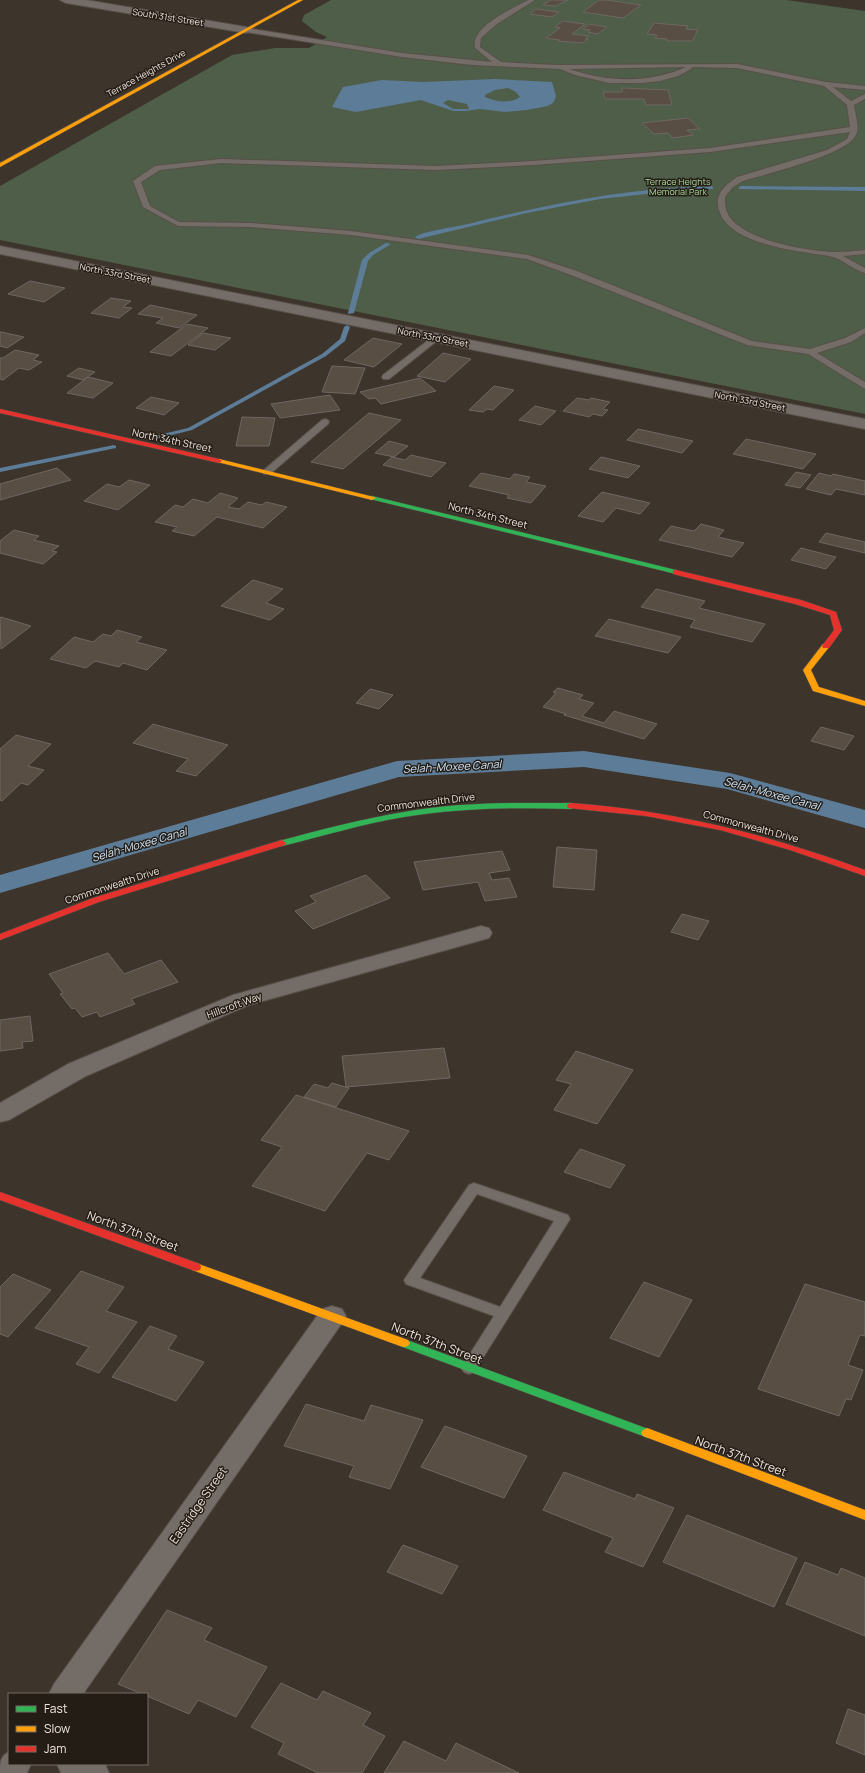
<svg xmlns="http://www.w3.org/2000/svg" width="865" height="1773" viewBox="0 0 865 1773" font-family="Manrope,sans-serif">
<rect width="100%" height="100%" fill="#3d342c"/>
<path fill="#4e5e48" d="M331,0h456l78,11v403l-865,-174v-54l232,-131 43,-7h34l18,-11 -11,-5 -14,-11 2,-6z"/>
<path fill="#5d7c98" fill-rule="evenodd" d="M495,79l57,3 4,14 -2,6 -6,4 -21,4 -22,2 -25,-3 -14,2h-13l-32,-11 -65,12 -24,-5 11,-20 39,-7 41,2zM508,88l8,4 4,5c-10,7 -24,5 -35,0v-2l10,-5zM448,100l19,4 2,5h-16l-10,-6z"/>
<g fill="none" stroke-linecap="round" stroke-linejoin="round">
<g fill="#5d7c98" fill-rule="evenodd">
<path d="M711,186l2,1v2l-39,2 -74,8 -73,14 -109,26 -3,-2c9,-6 40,-10 53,-13 82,-20 158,-36 243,-38z"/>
<path d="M741,186l124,1v4l-126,-2v-2z"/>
<path d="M386,243l5,1 -18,11 -5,6 -14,52 -5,1 -1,-1 14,-53 7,-7z"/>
<path d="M347,325l3,2 -5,14 -19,15 -134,74 -40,10 -3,-2 1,-1 38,-9 134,-74 18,-15 4,-12z"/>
<path d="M114,445l2,1v2l-116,24v-4z"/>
</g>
<path fill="#5d7c98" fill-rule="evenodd" d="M584,751l146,22 135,37v18l-138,-39 -143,-22 -185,10 -399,116v-18l397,-114z"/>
</g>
<g fill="#584e44" stroke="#6f6761">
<path d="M550,0h18l-13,6 -12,-1z"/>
<path d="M599,0h8l34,5 -18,13 -40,-6z"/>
<path d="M536,9l23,3 -7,5 -22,-3z"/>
<path d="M563,21l22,3 -13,10 17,2 -4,3h3l-5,4 -25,-2 2,-1 -14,-2 14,-10 -5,-1z"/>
<path d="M654,23l34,3 -2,3 12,1 -6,11h-26l1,-2 -12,-1 2,-3 -10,-1z"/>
<path d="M589,24l18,3 -9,7 -10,-2 2,-2 -7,-1z"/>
<path d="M622,88l46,2 4,15h-26l-2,-6h-39l-2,-7h19z"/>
<path d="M688,118l12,11 -13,1 6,5 -20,3 -5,-5 -14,1 -12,-11z"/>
<path d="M30,281l35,7 -21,14 -36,-8z"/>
<path d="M111,298l20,3 -8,6 9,1 -13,10 -28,-5z"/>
<path d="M150,305l47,10 -18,13 -23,-5 7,-5 -25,-4z"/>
<path d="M187,324l21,4 -37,28 -21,-4z"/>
<path d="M0,332h1l23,5 -17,11 -7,-2z"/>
<path d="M203,333l28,5 -16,12 -27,-5z"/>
<path d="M373,338l29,6 -28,23 -30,-7z"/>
<path d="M15,350l24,5 -6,5 9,2 -13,8 -10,-2 -16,12 -3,-1v-21h3z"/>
<path d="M443,353l28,6 -26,23 -28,-6z"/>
<path d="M332,366l33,2 -10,26 -33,-2z"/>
<path d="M79,368l16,4 -12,8 -16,-4z"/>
<path d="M88,377l25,6 -20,15 -26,-5z"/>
<path d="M420,378l16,13 -55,13 -6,-6 -6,1 -9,-7z"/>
<path d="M494,386l20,4 -21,20 -6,-1 -4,3 -14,-2z"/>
<path d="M330,395l10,15 -60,8 -9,-14z"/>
<path d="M151,397l28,6 -15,12 -28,-7z"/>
<path d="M577,398l12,2 2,-2 19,4 -7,7 5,1 -6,6 -9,-2 -4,3 -26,-6z"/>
<path d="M535,406l21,5 -15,14 -22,-5z"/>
<path d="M369,413l32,7 -58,49 -32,-7z"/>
<path d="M242,417l33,1 -6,28h-33z"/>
<path d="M638,429l55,12 -11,12 -55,-13z"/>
<path d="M746,439l70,15 -13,15 -70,-15z"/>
<path d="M389,441l19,5 -14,11 -19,-4z"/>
<path d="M411,455l35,8 -15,14 -48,-12 9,-8 13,3z"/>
<path d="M601,457l39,9 -12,12 -39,-9z"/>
<path d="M57,468l14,12 -71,20v-16z"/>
<path d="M796,472l15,3 -11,13 -15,-3z"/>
<path d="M481,473l29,6 4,-5 16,3 -4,5 20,4 -15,17 -24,-5 2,-3 -40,-9z"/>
<path d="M819,473l12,3 2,-2 32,7v14l-29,-6 -5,6 -25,-6z"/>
<path d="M129,480l21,5 -32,25 -34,-9 23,-17 12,3z"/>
<path d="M602,492l48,11 -10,11 -24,-6 -13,14 -25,-6z"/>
<path d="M220,493l18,5 -10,9 11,2 9,-7 14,3 4,-3 21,5 -24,21 -46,-11 -23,19 -22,-5 5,-4 -22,-5 20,-17 8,2 10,-8 15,4z"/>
<path d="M701,524l23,6 -6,7 26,6 -12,14 -73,-17 12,-14 23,5z"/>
<path d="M14,530l25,6 -5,4 25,6 -7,5 5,1 -14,12 -43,-11v-12z"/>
<path d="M826,533l39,9v11l-46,-11z"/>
<path d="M801,548l35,9 -10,12 -35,-9z"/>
<path d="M253,580l30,9 -17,14 18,6 -14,11 -49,-14z"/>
<path d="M656,589l49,12 -6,7 66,16 -13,18 -62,-15 5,-7 -54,-13z"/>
<path d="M1,617l30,9 -30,23 -1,-31z"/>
<path d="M609,619l72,18 -13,16 -73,-17z"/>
<path d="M117,630l25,7 -6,5 31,8 -20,20 -24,-7 -4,4 -24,-6 -9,7 -36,-9 24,-22 19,5 10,-8 8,2z"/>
<path d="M558,688l25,7 -4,4 15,4 -12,13 22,7 10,-12 43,13 -13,15 -80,-24 2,-1 -23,-7 13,-14 -3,-1z"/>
<path d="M370,689l23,6 -14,14 -23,-6z"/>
<path d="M153,724l75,21 -32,31 -20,-5 12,-12 -55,-16z"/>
<path d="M821,727l33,9 -10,14 -33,-9z"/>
<path d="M16,735l35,9 -23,22 16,4 -16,15 -7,-2 -19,18 -2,-1v-51z"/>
<path d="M557,847l40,3 -3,40 -41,-3z"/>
<path d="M502,851l8,19 -21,3 3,7 17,-2 8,19 -32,4 -7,-19 -55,8 -9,-28z"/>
<path d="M366,875l24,23 -77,31 -18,-18 21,-9 -6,-6z"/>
<path d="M682,914l27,7 -11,19 -27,-8z"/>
<path d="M108,953l16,21 37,-14 17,22 -47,17 4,5 -35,13 -3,-5 -15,5 -7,-9 -3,1 -12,-15 3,-1 -14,-19z"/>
<path d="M30,1016l3,25 -11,1 1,6 -23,3v-31z"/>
<path d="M444,1048l6,30 -104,9 -4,-31z"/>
<path d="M576,1051l57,19 -36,54 -43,-14 17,-26 -15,-4z"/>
<path d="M332,1083l17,5 -13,19 -32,-10 10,-13 14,4z"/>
<path d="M296,1095l113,36 -20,29 -22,-7 -42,58 -73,-25 30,-39 -21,-7z"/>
<path d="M580,1149l45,16 -15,23 -46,-16z"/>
<path d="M81,1271l43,16 -18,24 31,11 -38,51 -23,-9 13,-17 -54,-19z"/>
<path d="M13,1274l38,16 -43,47 -8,-3v-47z"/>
<path d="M644,1282l48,18 -33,57 -49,-19z"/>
<path d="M805,1284l60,18v34l-5,-1 -12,30 15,5 -12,30 -5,-1 -7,17 -81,-27z"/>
<path d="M150,1326l27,10 -9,13 36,13 -28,39 -64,-24z"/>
<path d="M306,1404l58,17 7,-16 52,15 -33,69 -41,-12 5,-11 -70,-20z"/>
<path d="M445,1426l82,30 -23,42 -83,-31z"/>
<path d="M564,1472l71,27 2,-5 37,14 -31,59 -38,-15 8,-14 -70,-28z"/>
<path d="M687,1515l110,43 -23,49 -111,-45z"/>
<path d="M403,1545l55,21 -16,28 -55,-22z"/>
<path d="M805,1562l33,13 3,-7 24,10v58l-79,-32z"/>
<path d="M167,1610l45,18 -8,12 63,27 -31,50 -38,-17 -9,14 -42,-18v-2h-5l-24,-10z"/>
<path d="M281,1683l36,17 6,-9 48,22 -8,12 22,11 -23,37h-44l-40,-19 6,-11 -33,-16z"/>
<path d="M848,1709l17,6v40l-29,-12z"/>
<path d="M404,1741l42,20 10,-18 63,30h-135z"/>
</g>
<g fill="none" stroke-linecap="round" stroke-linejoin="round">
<g stroke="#585049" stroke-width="2">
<g id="lane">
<path d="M528,0h7l-38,24 -16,14 -1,9 21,15 55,3 181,-1 89,18 39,4v4l-32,-3 18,14 14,-7v5l-11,6c1,8 6,22 2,30 -9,20 -91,39 -113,46l-10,6 -8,10c0,5 0,11 2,15 11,28 81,39 107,40 10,0 21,-1 31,-2v4l-22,2 22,12v5c-13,-3 -23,-15 -36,-17 -29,-5 -107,-11 -111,-51 -2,-13 9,-21 19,-28l90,-27 20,-11 3,-7 -140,20 -177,13 -97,5 -215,-7 -61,7 -19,12 9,24 29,16 71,1 101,8 177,24 49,16 175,70 58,8 35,-11 20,-10v5l-14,9 -34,11 48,29v7l-57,-35 -61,-9 -176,-70 -44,-16 -176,-24 -101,-8 -72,-1 -35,-19 -10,-26 22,-15 66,-7 215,7 97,-5 177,-13 140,-21 -3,-22 -23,-19 -87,-18 -45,-1 -1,2 -13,7 -18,5 -17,2h-34l-34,-8 -15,-6 -88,-4 -70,-8 -156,-25 -3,-2 3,-2 156,25 90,9 -17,-14c-5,-21 37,-39 53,-48zM686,67c-37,17 -79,15 -117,2z"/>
<path d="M435,335l3,1v4l-49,39h-6l-1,-2 1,-2z"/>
<path d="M325,419l3,1 1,2 -1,2 -58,50h-6l-2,-2 2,-2 58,-50z"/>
<path d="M474,1183l94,32 2,4 -96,153 -5,2 -5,-2 -3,-4 33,-52 -88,-32 -2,-4 65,-95zM477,1194l77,27 -54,86 -80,-29z"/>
</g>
</g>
<g stroke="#585049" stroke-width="2">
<g id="street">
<path d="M60,0h26l160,27 6,3 -6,3 -180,-30z"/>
<path d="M0,246l865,173v10l-865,-175z"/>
<path d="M481,926l8,2 3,5 -3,5 -240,67 -163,71 -77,44 -9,2v-19l68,-39 165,-69z"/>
<path d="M332,1306l10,3 4,7 -4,7 -259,371h-34l5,-10 268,-375z"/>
<path d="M9,1752v12h22l-4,9h-27c0,-10 0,-17 9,-21z"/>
<path d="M57,1764h48l4,9h-48z"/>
</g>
</g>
<g stroke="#585049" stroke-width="1">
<g id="fast">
<path d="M372,496l304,74 4,2 -4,2 -306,-75v-2z"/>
<path d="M524,803h47l4,3 -4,3c-56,-2 -112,-1 -167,8 -42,7 -81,19 -122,29l-4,-3 1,-2c41,-11 83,-22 125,-29 40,-7 80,-9 120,-9z"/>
<path d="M404,1339l247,91 2,3 -2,3 -4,2 -4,-2 -243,-90 -2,-3 2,-3z"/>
</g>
</g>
<g stroke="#585049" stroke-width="1">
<g id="slow">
<path d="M298,0h5l-303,167v-4z"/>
<path d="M219,459l155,38 2,1 -4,2 -155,-38v-2z"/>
<path d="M823,644h3l4,2 -19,24 8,17 46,14v5l-52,-15 -1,-2 -9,-19z"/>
<path d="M196,1263l212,77 2,3 -2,3 -4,1 -4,-1 -208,-76 -1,-3 1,-3z"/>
<path d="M647,1428l218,82v10l-222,-84 -2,-3 2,-3z"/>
</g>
</g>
<g stroke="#585049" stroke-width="1">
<g id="jam">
<path d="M0,409l219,50 3,2 -3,2 -219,-50z"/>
<path d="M673,570h3l125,30 35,12 6,18 -13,18h-6l-1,-2 12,-16 -4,-15 -35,-11 -122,-30z"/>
<path d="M571,803c105,8 195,31 294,67v6l-75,-26 -70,-20 -74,-14 -78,-8 -1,-2 1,-2z"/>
<path d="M282,840l4,3 -1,2 -186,57 -99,38v-6l93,-36z"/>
<path d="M0,1192l200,72 1,3 -1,3 -4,1 -4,-1 -192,-70z"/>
</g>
</g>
<use href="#lane" fill="#746c66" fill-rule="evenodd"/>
<use href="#street" fill="#746c66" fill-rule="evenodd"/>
<use href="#fast" fill="#30b455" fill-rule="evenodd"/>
<use href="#slow" fill="#ff9f0a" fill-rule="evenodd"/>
<use href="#jam" fill="#e5322d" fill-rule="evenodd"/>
</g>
<g text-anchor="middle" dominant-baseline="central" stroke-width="3" stroke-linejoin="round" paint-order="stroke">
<g font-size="9" fill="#efe4db" stroke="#241d16">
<text transform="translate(168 17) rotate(9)">South 31st Street</text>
<text transform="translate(146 73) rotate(-29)">Terrace Heights Drive</text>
<text transform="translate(115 273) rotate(11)">North 33rd Street</text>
<text transform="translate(433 337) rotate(11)">North 33rd Street</text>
<text transform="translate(750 401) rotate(11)">North 33rd Street</text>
</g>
<g font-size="9" fill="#aad89e" stroke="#241d16">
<text x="678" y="181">Terrace Heights<tspan x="678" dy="10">Memorial Park</tspan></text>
</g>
<g font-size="10" fill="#efe4db" stroke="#241d16">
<text transform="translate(172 440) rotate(12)">North 34th Street</text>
<text transform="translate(488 515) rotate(14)">North 34th Street</text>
<text transform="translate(426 802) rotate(-7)">Commonwealth Drive</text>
<text transform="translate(751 826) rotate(15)">Commonwealth Drive</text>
<text transform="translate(112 885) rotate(-18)">Commonwealth Drive</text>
<text transform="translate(234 1005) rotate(-20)">Hillcroft Way</text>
</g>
<g font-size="11" font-style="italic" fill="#cfe6fb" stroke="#241d16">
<text transform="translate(452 766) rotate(-3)">Selah-Moxee Canal</text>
<text transform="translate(772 793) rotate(15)">Selah-Moxee Canal</text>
<text transform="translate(139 844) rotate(-16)">Selah-Moxee Canal</text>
</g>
<g font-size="12" fill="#efe4db" stroke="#241d16">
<text transform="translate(133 1231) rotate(20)">North 37th Street</text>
<text transform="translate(437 1343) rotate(21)">North 37th Street</text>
<text transform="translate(741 1456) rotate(20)">North 37th Street</text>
<text transform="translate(198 1505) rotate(-55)">Eastridge Street</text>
</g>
</g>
<rect x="8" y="1693" width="140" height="72" fill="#241d16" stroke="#756d65"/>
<rect x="16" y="1706" width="20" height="6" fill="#30b455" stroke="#756d65"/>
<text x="44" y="1713" font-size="12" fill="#efe4db">Fast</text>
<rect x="16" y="1726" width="20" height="6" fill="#ff9f0a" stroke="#756d65"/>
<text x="44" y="1733" font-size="12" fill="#efe4db">Slow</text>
<rect x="16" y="1746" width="20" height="6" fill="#e5322d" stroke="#756d65"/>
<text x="44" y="1753" font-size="12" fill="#efe4db">Jam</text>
</svg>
